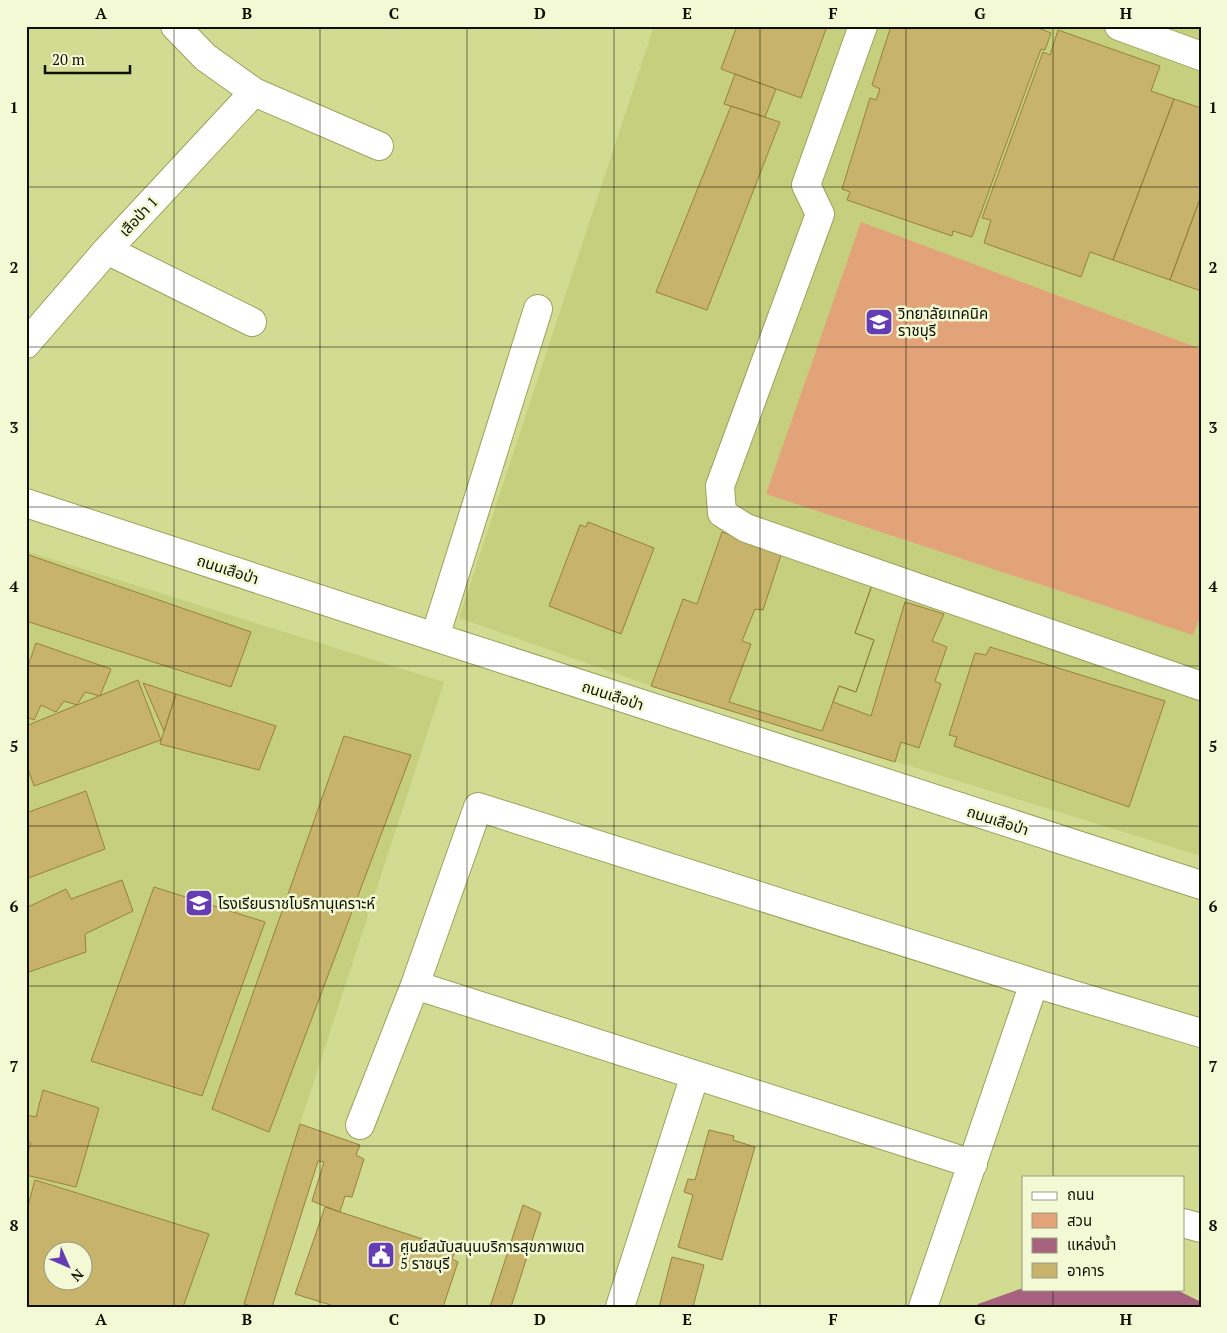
<svg xmlns="http://www.w3.org/2000/svg" width="1227" height="1333" viewBox="0 0 1227 1333" font-family="'PT Serif','Noto Sans Thai',serif">
<style>
.built{fill:#c6cf7e;fill-rule:evenodd}
.green{fill:#e3a379}
.water{fill:#a7627f}
.building{fill:#c8b36c;stroke:#96823b;fill-rule:evenodd}
.lines{fill:none;stroke-linecap:round;stroke-linejoin:round}
.minor-casing{stroke:#9ba35c;stroke-width:30}
.minor{stroke:#fff;stroke-width:28}
.grid{fill:none;stroke:#0f1100;stroke-width:1;stroke-opacity:0.55}
.labels{text-anchor:middle;dominant-baseline:central;stroke-width:5;stroke-linejoin:round;paint-order:stroke}
.street-label{font-size:15px;fill:#0f1100;stroke:#f3f9d5}
.poi-label{font-size:15px;fill:#0f1100;stroke:#f3f9d5;text-anchor:start}
.neatline{fill:none;stroke:#0f1100;stroke-width:2}
.grid-label{font-size:16px;text-anchor:middle;font-weight:bold;fill:#0f1100}
</style>
<rect width="100%" height="100%" fill="#d2db92"/>
<path class="built" d="M654,26H1201V856L651,686L459,618Z
M26,551L444,682L300,1124L243,1307H26ZM52,1250H82V1280H52Z"/>
<path class="green" d="M861,222L1201,349V614L1193,635L766,494Z"/>
<path class="water" d="M1023,1288V1289H1175L1201,1302V1307H977L978,1304Z"/>
<path class="building" d="M737,26H827L801,98L721,69Z
M891,26H1033L1051,33L1045,50L1041,49L972,237L953,231L952,236L847,200L850,192L842,189L870,98L876,100L880,89L872,85Z
M1058,30L1160,66L1151,91L1174,99L1113,260L1090,252L1081,277L984,243L991,220L982,218L1043,52L1050,55Z
M735,74L776,89L765,117L724,104Z
M1174,99L1201,108V196L1170,280L1113,260Z
M731,106L780,122L707,310L656,292Z
M1201,196V291L1170,280Z
M588,522L654,548L621,634L549,606L580,525L586,527Z
M722,532L776,549L872,585L855,633L874,640L856,692L839,686L833,702L871,716L905,602L944,614L932,641L947,647L935,681L941,684L919,748L901,742L895,762L651,686L683,599L697,604Z
M782,552L872,585L855,633L874,640L856,692L839,686L822,731L729,702L751,644L742,641L755,609L763,610Z
M26,554L251,632L231,687L26,621Z
M36,643L111,669L100,696L85,692L77,705L64,701L56,712L41,705L34,720L26,717V672Z
M990,647L1165,701L1129,807L954,746L957,737L949,735L975,653L986,655Z
M138,680L161,740L34,786L26,763V726Z
M143,683L176,694L164,731Z
M176,694L276,726L259,770L160,744Z
M344,736L411,755L269,1132L212,1109Z
M86,791L105,849L26,879V813Z
M122,880L133,911L85,934L86,952L26,973V908L66,889L71,899Z
M154,887L265,922L202,1096L91,1061Z
M43,1090L99,1108L76,1187L26,1175V1157L31,1143L26,1141V1115L36,1117Z
M300,1124L360,1145L356,1155L364,1159L352,1197L345,1196L340,1212L312,1201L324,1162L318,1161L272,1307H255L244,1304Z
M709,1130L734,1136L733,1140L755,1147L722,1260L678,1247L693,1195L684,1192L688,1179L695,1180Z
M35,1180L209,1234L183,1307H26V1213ZM52,1250H82V1280H52Z
M523,1205L541,1213L511,1307H490Z
M325,1207L456,1250L452,1259L458,1262L443,1307H337L295,1294Z
M672,1257L704,1265L693,1307H659Z"/>
<g class="lines">
<defs>
<path id="minor" d="M175,26L205,57L254,92L379,146
M863,26L806,185L820,214L720,486L722,513L746,528L1201,686
M1119,26L1201,56
M107,250L252,322
M26,344L107,250L254,92
M26,503L435,637L1201,885
M435,637L538,309
M415,985L973,1164
M360,1125L415,985L478,807L1034,983L1201,1033
M1183,1223L1201,1228
M620,1307L695,1075
M923,1307L1034,983"/>
</defs>
<use href="#minor" class="minor-casing"/>
<use href="#minor" class="minor"/>
</g>
<path class="grid" d="M174,26V1307M320,26V1307M467,26V1307M614,26V1307M760,26V1307M906,26V1307M1053,26V1177M26,187H1201M26,347H1201M26,507H1201M26,666H1201M26,826H1201M26,986H1201M26,1146H1201M1053,1289V1307"/>
<defs>
<symbol id="university-square" viewBox="-11 -11 22 22"><rect x="-9" y="-9" width="18" height="18" rx="4" fill="#653cb4" stroke="#f3f9d5"/><path d="M0-5L7-2L0 1L-7-2ZM-4 1L0 2.5L4 1V4Q0 6-4 4Z" fill="#fff"/></symbol>
<symbol id="school-square" viewBox="-11 -11 22 22"><rect x="-9" y="-9" width="18" height="18" rx="4" fill="#653cb4" stroke="#f3f9d5"/><path d="M0-5L7-2L0 1L-7-2ZM-4 1L0 2.5L4 1V4Q0 6-4 4Z" fill="#fff"/></symbol>
<symbol id="civic-square" viewBox="-11 -11 22 22"><rect x="-9" y="-9" width="18" height="18" rx="4" fill="#653cb4" stroke="#f3f9d5"/><path d="M-.6-6.5H3V-4.5H.6V-3L4-1V1h2V6H-6V1h2V-1L-.6-3ZM-1.2 2.5V6h2.4V2.5Z" fill="#fff"/></symbol>
</defs>
<g fill-rule="evenodd">
<use href="#university-square" x="863" y="306" width="32" height="32"/>
<use href="#school-square" x="183" y="887" width="32" height="32"/>
<use href="#civic-square" x="365" y="1239" width="32" height="32"/>
</g>
<g class="labels">
<g class="street-label">
<text transform="translate(138 216) rotate(-47)">เสือป่า 1</text>
<text transform="translate(228 569) rotate(18)">ถนนเสือป่า</text>
<text transform="translate(613 695) rotate(18)">ถนนเสือป่า</text>
<text transform="translate(998 820) rotate(18)">ถนนเสือป่า</text>
</g>
<g class="poi-label">
<text x="898" y="313">วิทยาลัยเทคนิค<tspan x="898" dy="17">ราชบุรี</tspan></text>
<text x="218" y="903">โรงเรียนราชโบริกานุเคราะห์</text>
<text x="400" y="1246">ศูนย์สนับสนุนบริการสุขภาพเขต<tspan x="400" dy="17">5 ราชบุรี</tspan></text>
</g>
</g>
<rect width="1227" height="1333" fill="none" stroke="#f3f9d5" stroke-width="55"/>
<rect x="1022" y="1176" width="162" height="115" fill="#f3f9d5" stroke="#989c80"/>
<rect x="1032" y="1192" width="25" height="8" fill="#ffffff" stroke="#989c80"/>
<text x="1067" y="1200" font-size="15" fill="#0f1100">ถนน</text>
<rect x="1032" y="1213" width="25" height="15" fill="#e3a379" stroke="#989c80"/>
<text x="1067" y="1226" font-size="15" fill="#0f1100">สวน</text>
<rect x="1032" y="1238" width="25" height="15" fill="#a7627f" stroke="#989c80"/>
<text x="1067" y="1250" font-size="15" fill="#0f1100">แหล่งน้ำ</text>
<rect x="1032" y="1263" width="25" height="15" fill="#c8b36c" stroke="#989c80"/>
<text x="1067" y="1276" font-size="15" fill="#0f1100">อาคาร</text>
<g transform="translate(68 1266) rotate(135)"><circle r="24" fill="#f3f9d5" stroke="#989c80"/>
<path d="M0-4L9 19L0 12L-9 19Z" fill="#653cb4"/>
<text y="-8" font-size="14" font-weight="bold" text-anchor="middle" fill="#0f1100">N</text>
</g>
<path d="M45 65v8h85v-8" fill="none" stroke="#0f1100" stroke-width="2.5"/>
<text x="52" y="65" font-size="15" fill="#0f1100" stroke="#f3f9d5" stroke-width="4" paint-order="stroke">20 m</text>
<rect x="28" y="28" width="1172" height="1278" class="neatline"/>
<g class="grid-label">
<text x="101" y="19">A</text>
<text x="247" y="19">B</text>
<text x="394" y="19">C</text>
<text x="540" y="19">D</text>
<text x="687" y="19">E</text>
<text x="833" y="19">F</text>
<text x="980" y="19">G</text>
<text x="1126" y="19">H</text>
<text x="14" y="113">1</text>
<text x="1213" y="113">1</text>
<text x="14" y="273">2</text>
<text x="1213" y="273">2</text>
<text x="14" y="433">3</text>
<text x="1213" y="433">3</text>
<text x="14" y="592">4</text>
<text x="1213" y="592">4</text>
<text x="14" y="752">5</text>
<text x="1213" y="752">5</text>
<text x="14" y="912">6</text>
<text x="1213" y="912">6</text>
<text x="14" y="1072">7</text>
<text x="1213" y="1072">7</text>
<text x="14" y="1231">8</text>
<text x="1213" y="1231">8</text>
<text x="101" y="1325">A</text>
<text x="247" y="1325">B</text>
<text x="394" y="1325">C</text>
<text x="540" y="1325">D</text>
<text x="687" y="1325">E</text>
<text x="833" y="1325">F</text>
<text x="980" y="1325">G</text>
<text x="1126" y="1325">H</text>
</g>
</svg>
